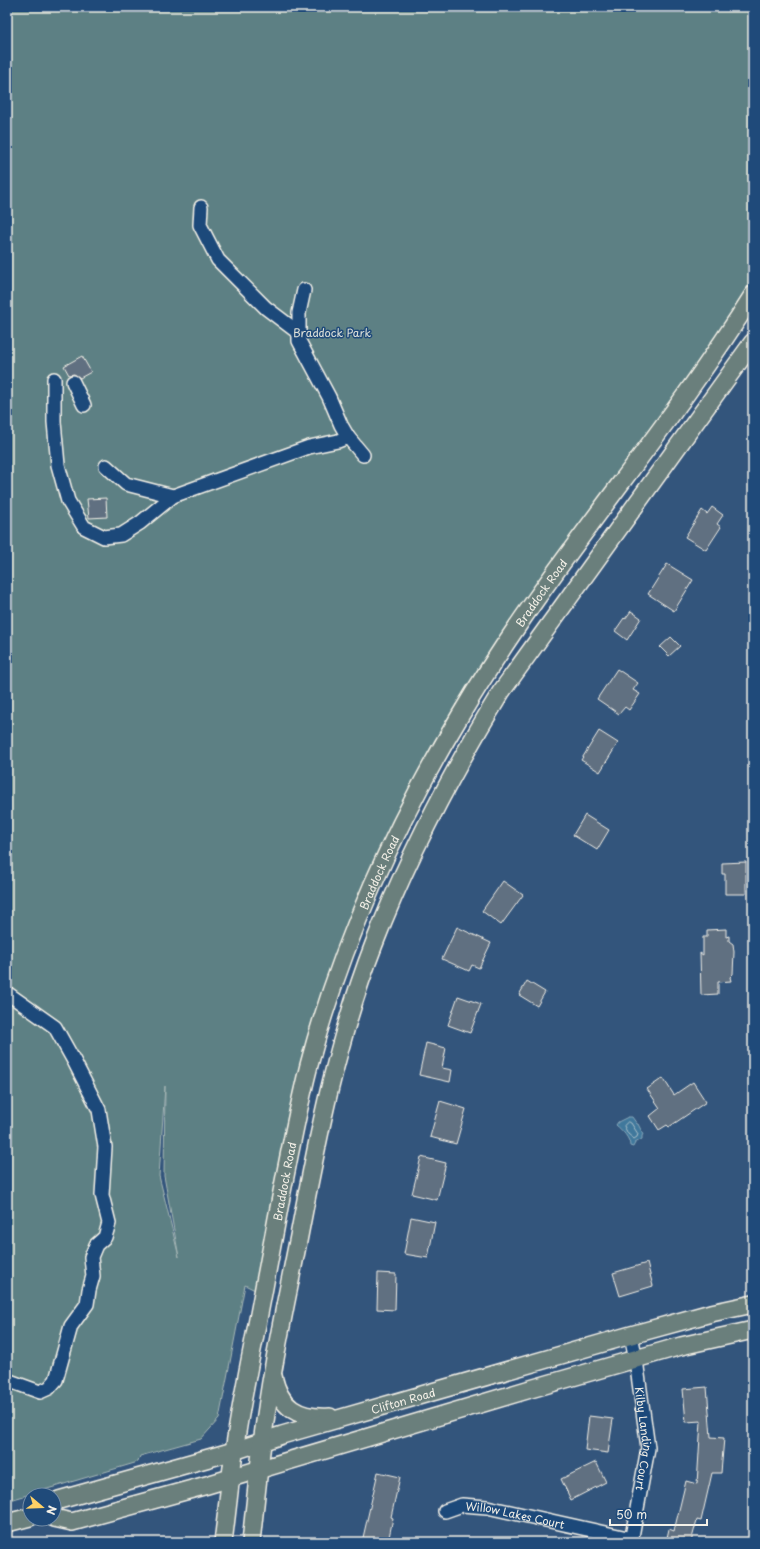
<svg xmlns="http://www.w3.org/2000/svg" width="760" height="1549" viewBox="0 0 760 1549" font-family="'Playpen Sans',sans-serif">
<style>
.green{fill:#5d8084;stroke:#a8b8b6;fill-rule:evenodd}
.water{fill:#40789c;stroke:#88a8ba}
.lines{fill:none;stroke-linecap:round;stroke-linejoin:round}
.shore{stroke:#acc1ca;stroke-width:1}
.building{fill:#617081;stroke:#f4f1e8}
.minor-casing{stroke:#f4f1e8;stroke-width:16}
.major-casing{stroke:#f4f1e8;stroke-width:20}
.minor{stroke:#1f4a7a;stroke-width:13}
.major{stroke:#6a7f7c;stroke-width:17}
.labels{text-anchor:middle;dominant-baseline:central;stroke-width:3;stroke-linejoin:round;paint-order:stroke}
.park-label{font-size:11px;fill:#dde0d9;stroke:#1f4a7a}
.street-label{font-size:11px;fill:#f4f1e8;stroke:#1f4a7a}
</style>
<rect width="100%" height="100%" fill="#33557c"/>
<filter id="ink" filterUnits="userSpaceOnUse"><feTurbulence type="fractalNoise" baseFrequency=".025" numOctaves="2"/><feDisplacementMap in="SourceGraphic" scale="8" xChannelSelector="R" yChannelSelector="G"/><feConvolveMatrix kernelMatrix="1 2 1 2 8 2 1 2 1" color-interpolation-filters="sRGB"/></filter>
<g filter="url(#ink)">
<path class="green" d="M7,7H753V295L460,715L330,996L263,1294L245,1285L219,1419L201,1439L140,1456L138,1462L7,1501ZM165,1086L164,1176L179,1257L159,1176Z"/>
<path class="water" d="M628,1117H632L637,1124H638L643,1134L642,1136V1139L635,1143L633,1147L630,1146C630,1138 622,1130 616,1125L618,1122Z"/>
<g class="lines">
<path class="shore" d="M628,1122L631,1123L638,1134L637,1137L634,1139L628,1134L624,1126Z"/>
</g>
<path class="building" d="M82,356L91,372L80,378L74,374L69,375L64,366Z
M106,498L107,517L89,518L87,499Z
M712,507L723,515L717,524L721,527L706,550L685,537L702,510L707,514Z
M667,564L693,580L674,611L648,594Z
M631,611L641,618L627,640L615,631L624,618L625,619Z
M671,637L680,646L669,656L660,647Z
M617,669L638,683L633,690L640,694L629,710L625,707L619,714L597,699Z
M599,731L618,743L600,772L581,760Z
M585,815L609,830L597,850L573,835Z
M746,862V894H725V874H722V863Z
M503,881L523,895L501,925L482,911Z
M457,927L491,943L479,968L472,965L469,971L442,959Z
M726,929V937L729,936V941L733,944L734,952L733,974L730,977L731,981L718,982V994L701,995L700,953L703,955V937H707V930Z
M527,981L545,992L537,1006L519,995Z
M458,996L481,1004L470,1033L448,1025Z
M426,1043L446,1048L442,1068L452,1070L450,1082L419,1075Z
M663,1078L674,1095L693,1082L706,1102L669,1127L667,1125L659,1130L650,1116L660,1108L647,1089Z
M440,1101L466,1109L456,1144L430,1137Z
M421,1157L446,1163L437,1200L412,1194Z
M411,1217L435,1222L428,1258L404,1254Z
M647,1263L653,1286L620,1296L613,1273Z
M378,1273L396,1274L395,1310L377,1309Z
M707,1387L711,1437L724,1438L721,1473H712L701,1521L697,1520L691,1542H666L669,1529L674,1531L686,1481L697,1484L701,1421L686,1422L683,1389Z
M589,1416L613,1419L608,1453L585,1450Z
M596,1462L606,1482L571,1500L561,1479Z
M378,1472L400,1477L391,1517L393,1518L388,1542H362Z"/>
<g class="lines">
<defs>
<g id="minor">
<path d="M201,207L200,225L218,260L266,308L299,333"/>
<path d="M304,290L299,313V341L329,397L341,425L348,437L363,455"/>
<path d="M54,379V422L58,465L68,501L84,527L104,537L121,535L140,523L173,496L309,447L338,441L348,437"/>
<path d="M73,382L84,405"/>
<path d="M106,466L126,484L173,496"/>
<path d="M7,993L55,1027L74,1061L99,1110L105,1147L102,1195L109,1223L105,1237L96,1245L91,1257L93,1276L89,1290L87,1304L71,1326L56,1380L49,1388L40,1392L7,1380"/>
<path id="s1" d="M631,1335L636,1360L648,1448L631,1542"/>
<path id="s2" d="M445,1511L462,1505L487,1507L632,1539"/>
</g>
<g id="major">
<path d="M273,1376C280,1408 298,1419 330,1417"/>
<path id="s3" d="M54,1503L59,1500L234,1451L282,1435L631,1335L711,1313L753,1304"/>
<path d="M54,1518L72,1522L207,1485L527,1390L681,1346L753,1330"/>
<path d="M7,1523L30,1517"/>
<path id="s4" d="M223,1542C228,1505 231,1468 237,1432C245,1382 256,1332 265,1282C279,1210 291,1136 309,1065C341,944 396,823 460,716C547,568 662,440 753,295"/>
<path d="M251,1542C256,1497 260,1452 267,1408C275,1350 288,1293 299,1236C318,1136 337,1039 374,944C408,856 452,772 501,692L753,342"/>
</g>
</defs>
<use href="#minor" class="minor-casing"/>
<use href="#major" class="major-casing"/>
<use href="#minor" class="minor"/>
<use href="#major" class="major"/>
</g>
</g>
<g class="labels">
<g class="park-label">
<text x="332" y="332">Braddock Park</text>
</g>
<g class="street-label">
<text stroke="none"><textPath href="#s4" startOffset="1014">Braddock Road</textPath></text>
<text stroke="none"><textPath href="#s4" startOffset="690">Braddock Road</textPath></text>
<text stroke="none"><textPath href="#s4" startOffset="366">Braddock Road</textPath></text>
<text stroke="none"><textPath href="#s3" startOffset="364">Clifton Road</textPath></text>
<text stroke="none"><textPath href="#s1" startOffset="105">Kilby Landing Court</textPath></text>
<text stroke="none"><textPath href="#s2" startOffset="72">Willow Lakes Court</textPath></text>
</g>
</g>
<rect width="760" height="1549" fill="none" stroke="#1f4a7a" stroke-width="24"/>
<rect x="12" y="12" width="736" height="1525" fill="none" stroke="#f4f1e8" stroke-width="1.5" filter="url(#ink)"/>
<g transform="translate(42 1507) rotate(109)"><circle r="19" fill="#1f4a7a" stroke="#748da6"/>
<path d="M0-3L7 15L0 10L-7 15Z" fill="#ffd166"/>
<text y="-6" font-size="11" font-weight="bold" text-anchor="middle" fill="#f4f1e8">N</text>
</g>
<path d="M610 1519v6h97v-6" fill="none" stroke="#f4f1e8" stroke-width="2"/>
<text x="616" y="1519" font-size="12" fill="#f4f1e8" stroke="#1f4a7a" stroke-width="3" paint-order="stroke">50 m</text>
</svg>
